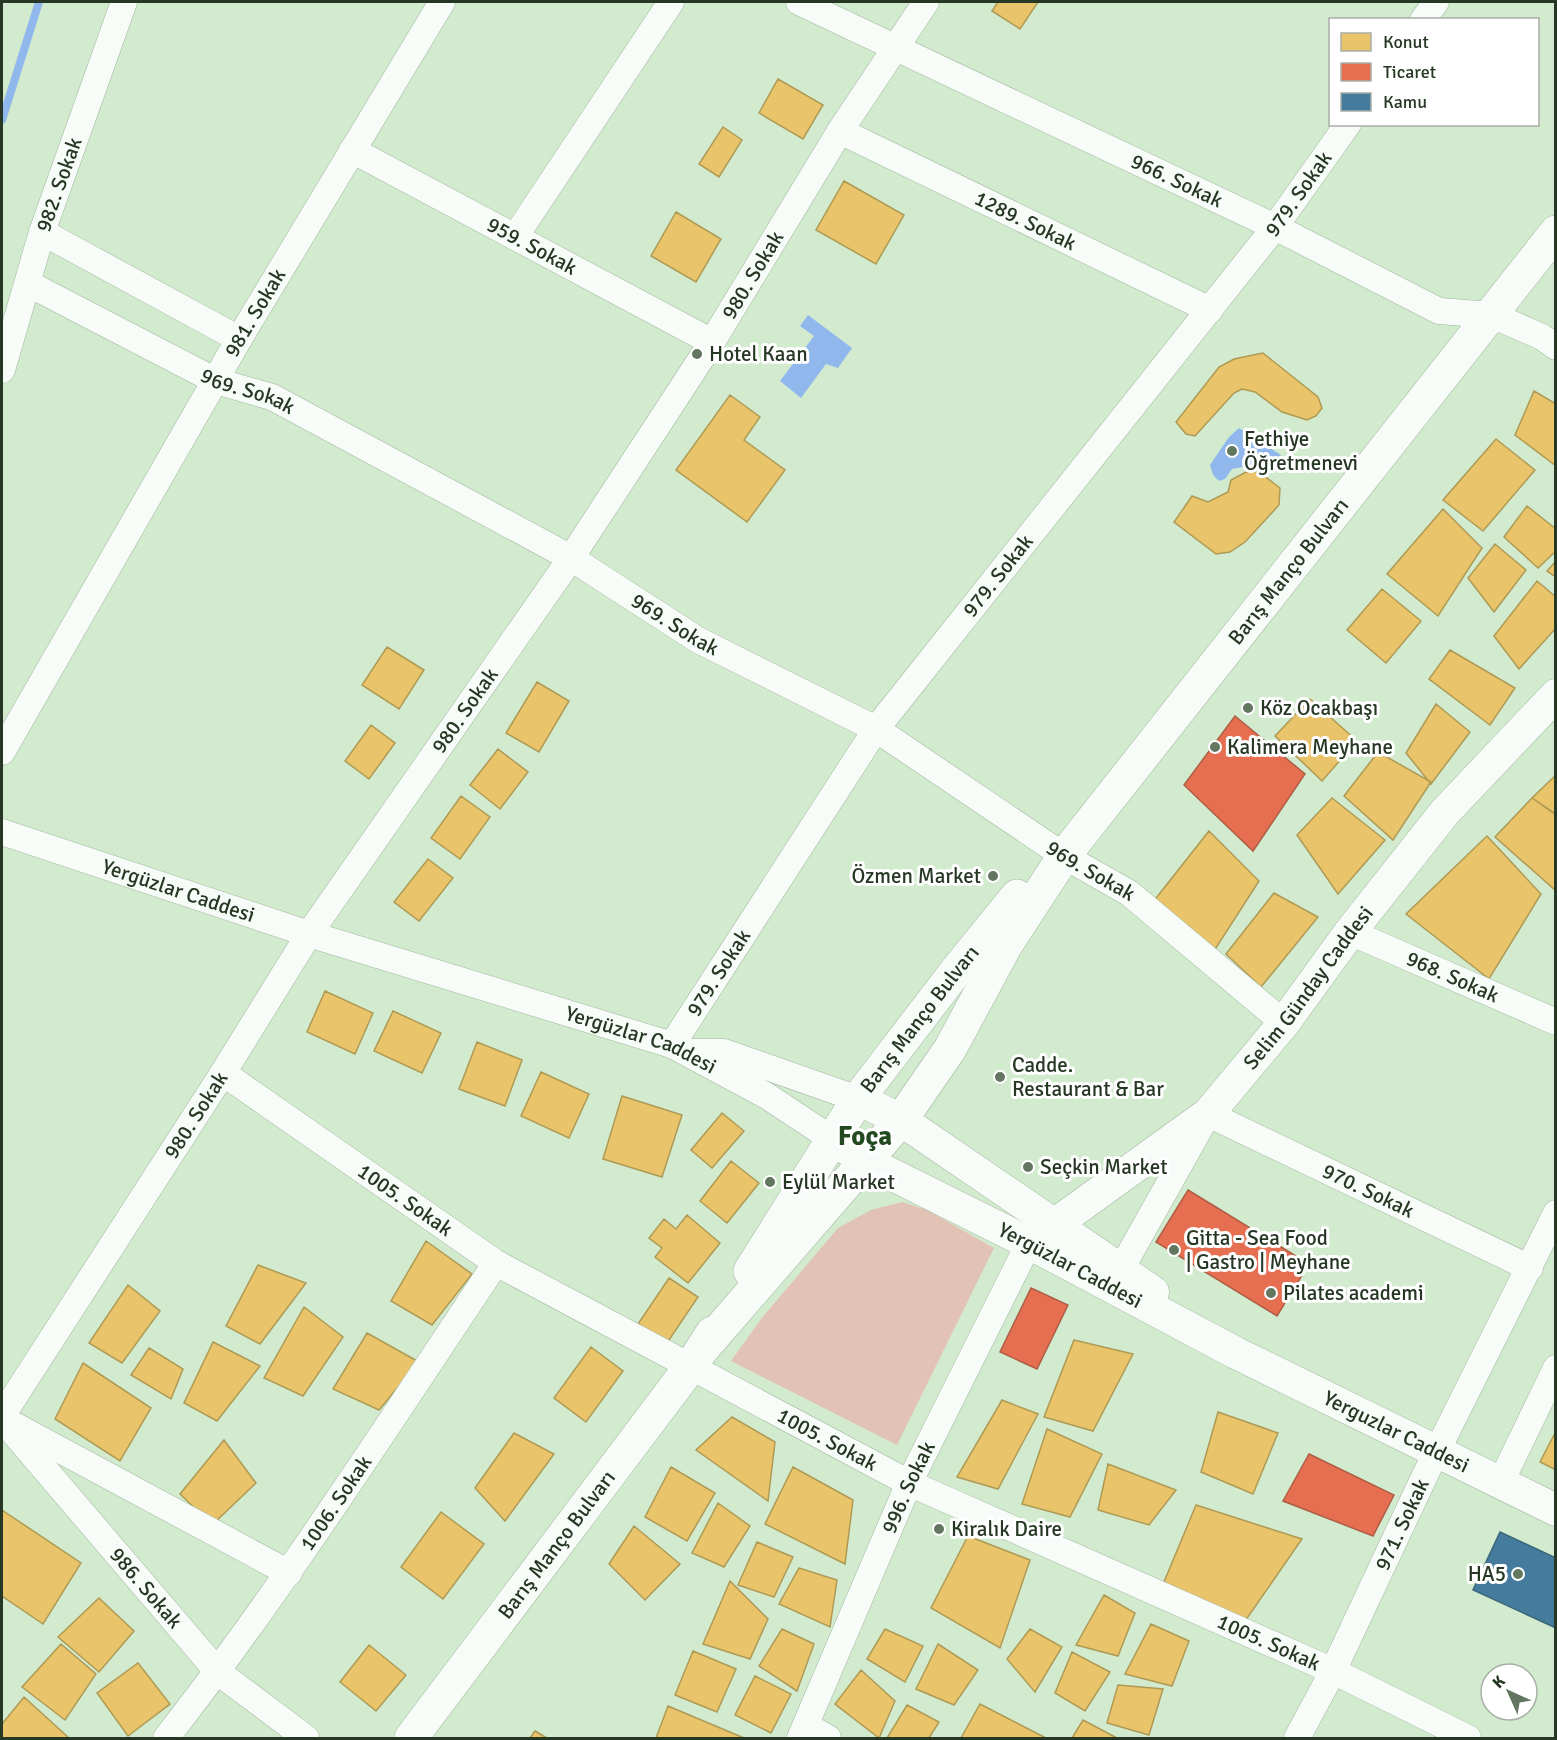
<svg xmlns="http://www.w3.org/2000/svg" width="1557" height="1740" viewBox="0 0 1557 1740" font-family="Signika,sans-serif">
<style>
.green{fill:#e2c2b4}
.water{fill:#90b8ed}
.homes{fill:#e9c46a;stroke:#ae9a55;stroke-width:1.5}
.shops{fill:#e76f51;stroke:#ad5e44;stroke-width:1.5}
.public{fill:#457b9d;stroke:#3c6779;stroke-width:1.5}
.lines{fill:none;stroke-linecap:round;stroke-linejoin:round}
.stream{stroke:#90b8ed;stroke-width:8}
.minor-casing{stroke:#a2b6a0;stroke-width:27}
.tertiary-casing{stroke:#a2b6a0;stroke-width:33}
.secondary-casing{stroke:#a2b6a0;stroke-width:34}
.minor{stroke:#f8fcf8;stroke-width:26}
.tertiary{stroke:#f8fcf8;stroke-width:32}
.secondary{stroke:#f8fcf8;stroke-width:33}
.poi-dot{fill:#627660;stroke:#fff;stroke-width:2}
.labels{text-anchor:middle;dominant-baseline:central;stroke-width:6;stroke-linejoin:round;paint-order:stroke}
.street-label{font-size:21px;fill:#263724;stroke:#fff}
.poi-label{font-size:21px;fill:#263724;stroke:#fff;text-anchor:start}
.district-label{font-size:27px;font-weight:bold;fill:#22491f;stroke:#fff}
</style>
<rect width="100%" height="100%" fill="#d2ebcf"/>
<path class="green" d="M902,1202L927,1210L994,1248L897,1445L731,1361L761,1319L838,1228L871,1210Z"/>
<path class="water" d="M808,315L852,348L838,368L826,364L801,398L780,381L814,336L800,326Z
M1239,428L1281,455L1269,472L1260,464L1232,469L1225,479L1219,481L1213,475L1210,465L1229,437Z"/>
<path class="homes" d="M998,2H1038L1020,29L992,11Z
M778,79L823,105L803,139L759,113Z
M723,127L742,140L719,177L699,164Z
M844,181L904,215L876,264L816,230Z
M676,212L721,239L696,282L651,256Z
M1263,353L1318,397L1322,408L1316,416L1307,420L1282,412L1255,392L1242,389L1234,393L1195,436L1186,434L1176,422L1219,367L1234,359Z
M1534,391L1556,404V466L1515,435Z
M730,395L760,417L744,440L785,470L747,522L676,470Z
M1496,439L1535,470L1483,531L1443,500Z
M1246,472H1259L1280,488L1279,505L1245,542L1230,552L1216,554L1174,522L1192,496L1208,502L1228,492L1231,480Z
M1527,506L1556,529V551L1538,568L1504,537Z
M1443,509L1482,548L1438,616L1387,574Z
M1495,544L1526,570L1494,612L1468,578Z
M1556,561V577L1547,571Z
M1537,581L1556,597V628L1519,669L1494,636Z
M1382,589L1421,621L1386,663L1347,630Z
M387,647L424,670L399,709L362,685Z
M1450,650L1515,688L1490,725L1429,679Z
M537,682L569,701L539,752L506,733Z
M1310,699L1357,741L1322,781L1275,736Z
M1436,704L1470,732L1431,784L1406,753Z
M371,725L395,743L369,779L345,761Z
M498,749L528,772L500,809L470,785Z
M1378,752L1431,782L1393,840L1344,796Z
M1556,775V814L1532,798Z
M461,796L490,817L460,859L431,838Z
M1332,798L1385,840L1338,894L1297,835Z
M1532,798L1556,815L1555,890L1495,837Z
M1209,831L1259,881L1214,951L1153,902Z
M1487,836L1541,894L1489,979L1406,914Z
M428,859L453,878L419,921L394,902Z
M1274,893L1318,917L1261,987L1226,954Z
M325,991L373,1013L355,1054L307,1032Z
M393,1011L441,1033L422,1073L374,1051Z
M477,1042L522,1060L505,1106L459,1089Z
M541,1072L589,1094L569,1138L521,1116Z
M622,1096L682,1115L662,1177L603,1159Z
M722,1113L744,1131L712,1168L691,1150Z
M731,1161L759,1183L727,1223L700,1201Z
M687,1215L720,1243L688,1283L655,1257L662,1248L649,1238L664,1219L676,1229Z
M426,1241L472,1274L432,1325L391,1301Z
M258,1265L306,1283L260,1344L226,1326Z
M669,1278L698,1297L667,1343L638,1324Z
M128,1285L160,1311L122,1363L89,1343Z
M304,1307L343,1337L303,1396L264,1378Z
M367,1333L419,1362L379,1410L333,1389Z
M1074,1340L1133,1354L1093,1431L1044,1417Z
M213,1342L260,1366L217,1421L184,1403Z
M591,1347L623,1371L586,1422L554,1398Z
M149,1348L183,1369L171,1399L131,1375Z
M83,1363L151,1408L120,1461L55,1419Z
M1002,1400L1038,1414L998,1489L957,1477Z
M1218,1412L1278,1433L1253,1494L1201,1472Z
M732,1417L775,1442L768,1501L696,1450Z
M1047,1429L1102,1454L1070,1517L1022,1504Z
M1556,1431V1470L1540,1462Z
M514,1433L554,1454L505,1521L475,1488Z
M224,1440L256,1483L212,1525L180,1494Z
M1108,1464L1176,1490L1149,1525L1098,1510Z
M671,1467L715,1493L687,1541L645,1517Z
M793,1467L853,1500L845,1564L765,1524Z
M718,1503L750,1526L724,1567L692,1553Z
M1196,1505L1302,1539L1243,1624L1164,1582Z
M2,1510L81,1563L43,1624L2,1596Z
M441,1512L484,1544L443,1599L401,1567Z
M634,1526L680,1564L645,1600L609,1564Z
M968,1536L1030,1560L1000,1648L931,1608Z
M757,1542L793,1557L774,1597L738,1585Z
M799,1568L837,1580L830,1627L779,1604Z
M730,1581L768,1619L750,1659L703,1644Z
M1104,1595L1135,1613L1118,1656L1076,1645Z
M99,1598L134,1631L99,1672L58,1637Z
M1151,1624L1189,1641L1172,1686L1125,1674Z
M782,1629L814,1644L797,1691L759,1666Z
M885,1629L923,1646L905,1682L867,1659Z
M1030,1629L1062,1647L1035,1692L1007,1659Z
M61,1644L96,1674L65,1720L22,1687Z
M938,1644L978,1670L954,1705L916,1689Z
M369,1645L406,1675L376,1711L340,1682Z
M693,1651L736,1669L717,1712L675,1695Z
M1072,1652L1110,1672L1085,1711L1055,1693Z
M138,1663L170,1704L128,1736L97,1693Z
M861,1670L895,1701L879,1738L835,1704Z
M755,1676L791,1694L771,1733L735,1715Z
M1118,1685L1163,1689L1149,1735L1107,1723Z
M24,1697L69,1738H2V1724Z
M980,1704L1046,1738H961Z
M907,1705L939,1722L929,1738H887Z
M668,1706L744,1738H656Z
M1083,1720L1117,1738H1072Z
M535,1731L547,1738H530Z"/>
<path class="shops" d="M1235,716L1305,774L1253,851L1184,785Z
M1188,1190L1309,1264L1277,1316L1156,1242Z
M1031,1288L1068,1305L1037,1369L1000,1352Z
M1309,1454L1394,1495L1373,1536L1283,1501Z"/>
<path class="public" d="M1500,1532L1556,1558V1628L1473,1590Z"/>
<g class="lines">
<path class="stream" d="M2,120L39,2"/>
<defs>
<g id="minor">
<path id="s1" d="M799,2L1275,227L1439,311L1492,315L1542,337L1556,347"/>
<path d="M1423,20L1436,2"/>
<path id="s2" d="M840,131L1210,310"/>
<path id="s3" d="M352,150L712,342"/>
<path d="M42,232L239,339"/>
<path d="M515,237L671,2"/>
<path id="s4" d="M29,284L216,381L272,397L571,558L698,640L876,729L1064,856L1129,893L1284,1023"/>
<path id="s5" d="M2,370L42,232L124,2"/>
<path id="s6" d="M2,752L239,339L442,2"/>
<path id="s7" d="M2,832L309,934L672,1045L767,1096L832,1139"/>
<path id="s8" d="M1350,932L1556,1022"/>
<path id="s9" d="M672,1045L876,729L1275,227L1348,124"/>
<path d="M689,1052H724L858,1099"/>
<path id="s10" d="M223,1073L496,1263L667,1354L909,1483L1333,1671L1468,1738"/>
<path id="s11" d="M1111,1287L1208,1114L1530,1268"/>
<path id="s12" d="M2,1416L223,1073L309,934L571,558L712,342L840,131L926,2"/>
<path id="s13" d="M2,1419L218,1672L306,1738"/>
<path d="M12,1424L289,1573"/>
<path d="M1500,1484L1556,1368"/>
<path d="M807,1726L828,1738"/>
<path id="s14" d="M166,1738C285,1586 389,1423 496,1263"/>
<path id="s15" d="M800,1738L909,1483L1029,1243"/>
<path id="s16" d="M1297,1738L1333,1671L1427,1471L1556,1213"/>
</g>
<g id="tertiary">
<path d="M858,1099L901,1120L1153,1292"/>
<path id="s17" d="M832,1139L867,1162L1029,1243L1236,1353L1556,1510"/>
<path id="s18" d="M1029,1243L1208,1114L1284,1023L1350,932L1445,812L1556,695"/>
</g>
<g id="secondary">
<path id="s19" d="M750,1271L858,1099L956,971L1017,896"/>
<path id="s20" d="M700,1352L901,1120L950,1049L1006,945L1064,856L1556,232"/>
<path id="s21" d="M411,1738L691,1366L712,1333"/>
</g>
</defs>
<use href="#minor" class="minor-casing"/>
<use href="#tertiary" class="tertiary-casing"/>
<use href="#secondary" class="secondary-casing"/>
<use href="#minor" class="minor"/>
<use href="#tertiary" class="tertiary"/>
<use href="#secondary" class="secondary"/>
</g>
<g class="poi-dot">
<circle cx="697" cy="354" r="6"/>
<circle cx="1232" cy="451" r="6"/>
<circle cx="1248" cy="708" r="6"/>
<circle cx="1215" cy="747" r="6"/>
<circle cx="993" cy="876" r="6"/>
<circle cx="1000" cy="1077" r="6"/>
<circle cx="1028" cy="1167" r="6"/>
<circle cx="770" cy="1182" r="6"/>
<circle cx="1174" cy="1250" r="6"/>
<circle cx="1271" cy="1293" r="6"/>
<circle cx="939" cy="1529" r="6"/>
<circle cx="1518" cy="1574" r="6"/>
</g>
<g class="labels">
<g class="street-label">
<text stroke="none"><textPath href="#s1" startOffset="418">966. Sokak</textPath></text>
<text stroke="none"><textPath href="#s5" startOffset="194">982. Sokak</textPath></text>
<text stroke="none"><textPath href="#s9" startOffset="1058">979. Sokak</textPath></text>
<text stroke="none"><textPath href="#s2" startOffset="206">1289. Sokak</textPath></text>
<text stroke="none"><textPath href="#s3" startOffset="204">959. Sokak</textPath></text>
<text stroke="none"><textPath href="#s12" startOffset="1366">980. Sokak</textPath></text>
<text stroke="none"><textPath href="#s6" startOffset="507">981. Sokak</textPath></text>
<text stroke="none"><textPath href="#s4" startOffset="244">969. Sokak</textPath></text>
<text stroke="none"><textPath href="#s20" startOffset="980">Barış Manço Bulvarı</textPath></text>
<text stroke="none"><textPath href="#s9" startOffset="572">979. Sokak</textPath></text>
<text stroke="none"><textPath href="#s4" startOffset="732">969. Sokak</textPath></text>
<text stroke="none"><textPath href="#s12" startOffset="844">980. Sokak</textPath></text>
<text stroke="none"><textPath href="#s4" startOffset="1216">969. Sokak</textPath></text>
<text stroke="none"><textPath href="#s7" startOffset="186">Yergüzlar Caddesi</textPath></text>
<text stroke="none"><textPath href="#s9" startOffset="86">979. Sokak</textPath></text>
<text stroke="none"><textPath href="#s8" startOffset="112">968. Sokak</textPath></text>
<text stroke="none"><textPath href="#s18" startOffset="382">Selim Günday Caddesi</textPath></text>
<text stroke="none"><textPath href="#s19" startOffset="304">Barış Manço Bulvarı</textPath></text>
<text stroke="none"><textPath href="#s7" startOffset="672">Yergüzlar Caddesi</textPath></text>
<text stroke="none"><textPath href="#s12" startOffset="358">980. Sokak</textPath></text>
<text stroke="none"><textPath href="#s11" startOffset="376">970. Sokak</textPath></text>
<text stroke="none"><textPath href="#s10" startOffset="222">1005. Sokak</textPath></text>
<text stroke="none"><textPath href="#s17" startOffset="270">Yergüzlar Caddesi</textPath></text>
<text stroke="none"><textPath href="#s17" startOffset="636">Yerguzlar Caddesi</textPath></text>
<text stroke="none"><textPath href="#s10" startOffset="708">1005. Sokak</textPath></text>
<text stroke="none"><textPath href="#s15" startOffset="273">996. Sokak</textPath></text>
<text stroke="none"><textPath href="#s14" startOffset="290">1006. Sokak</textPath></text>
<text stroke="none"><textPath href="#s16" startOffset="238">971. Sokak</textPath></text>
<text stroke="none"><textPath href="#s21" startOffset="242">Barış Manço Bulvarı</textPath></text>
<text stroke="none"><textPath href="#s13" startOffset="222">986. Sokak</textPath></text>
<text stroke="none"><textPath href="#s10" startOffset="1194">1005. Sokak</textPath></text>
</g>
<g class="poi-label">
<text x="709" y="354">Hotel Kaan</text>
<text x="1244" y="439">Fethiye<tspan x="1244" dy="24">Öğretmenevi</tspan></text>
<text x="1260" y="708">Köz Ocakbaşı</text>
<text x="1227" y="747">Kalimera Meyhane</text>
<text x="981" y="876" text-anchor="end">Özmen Market</text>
<text x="1012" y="1065">Cadde.<tspan x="1012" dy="24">Restaurant &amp; Bar</tspan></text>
<text x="1040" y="1167">Seçkin Market</text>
<text x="782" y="1182">Eylül Market</text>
<text x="1186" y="1238">Gitta - Sea Food<tspan x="1186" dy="24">| Gastro | Meyhane</tspan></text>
<text x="1283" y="1293">Pilates academi</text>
<text x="951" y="1529">Kiralık Daire</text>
<text x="1506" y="1574" text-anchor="end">HA5</text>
</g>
<g class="district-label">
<text x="865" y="1136">Foça</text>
</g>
</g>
<rect width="1557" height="1740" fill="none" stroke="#263724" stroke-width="6"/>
<rect x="1329" y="18" width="210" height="108" fill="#ffffff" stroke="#a8afa7" stroke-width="1.5"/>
<rect x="1341" y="33" width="30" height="18" fill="#e9c46a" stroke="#a8afa7" stroke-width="1.5"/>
<text x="1383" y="48" font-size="18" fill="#263724">Konut</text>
<rect x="1341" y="63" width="30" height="18" fill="#e76f51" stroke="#a8afa7" stroke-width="1.5"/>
<text x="1383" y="78" font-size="18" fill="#263724">Ticaret</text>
<rect x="1341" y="93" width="30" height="18" fill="#457b9d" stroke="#a8afa7" stroke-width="1.5"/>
<text x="1383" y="108" font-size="18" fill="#263724">Kamu</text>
<g transform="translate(1509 1692) rotate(315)"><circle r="28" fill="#ffffff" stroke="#a8afa7" stroke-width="1.5"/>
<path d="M0-4.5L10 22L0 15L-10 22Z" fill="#627660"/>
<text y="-9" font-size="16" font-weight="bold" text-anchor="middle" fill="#263724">K</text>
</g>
</svg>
